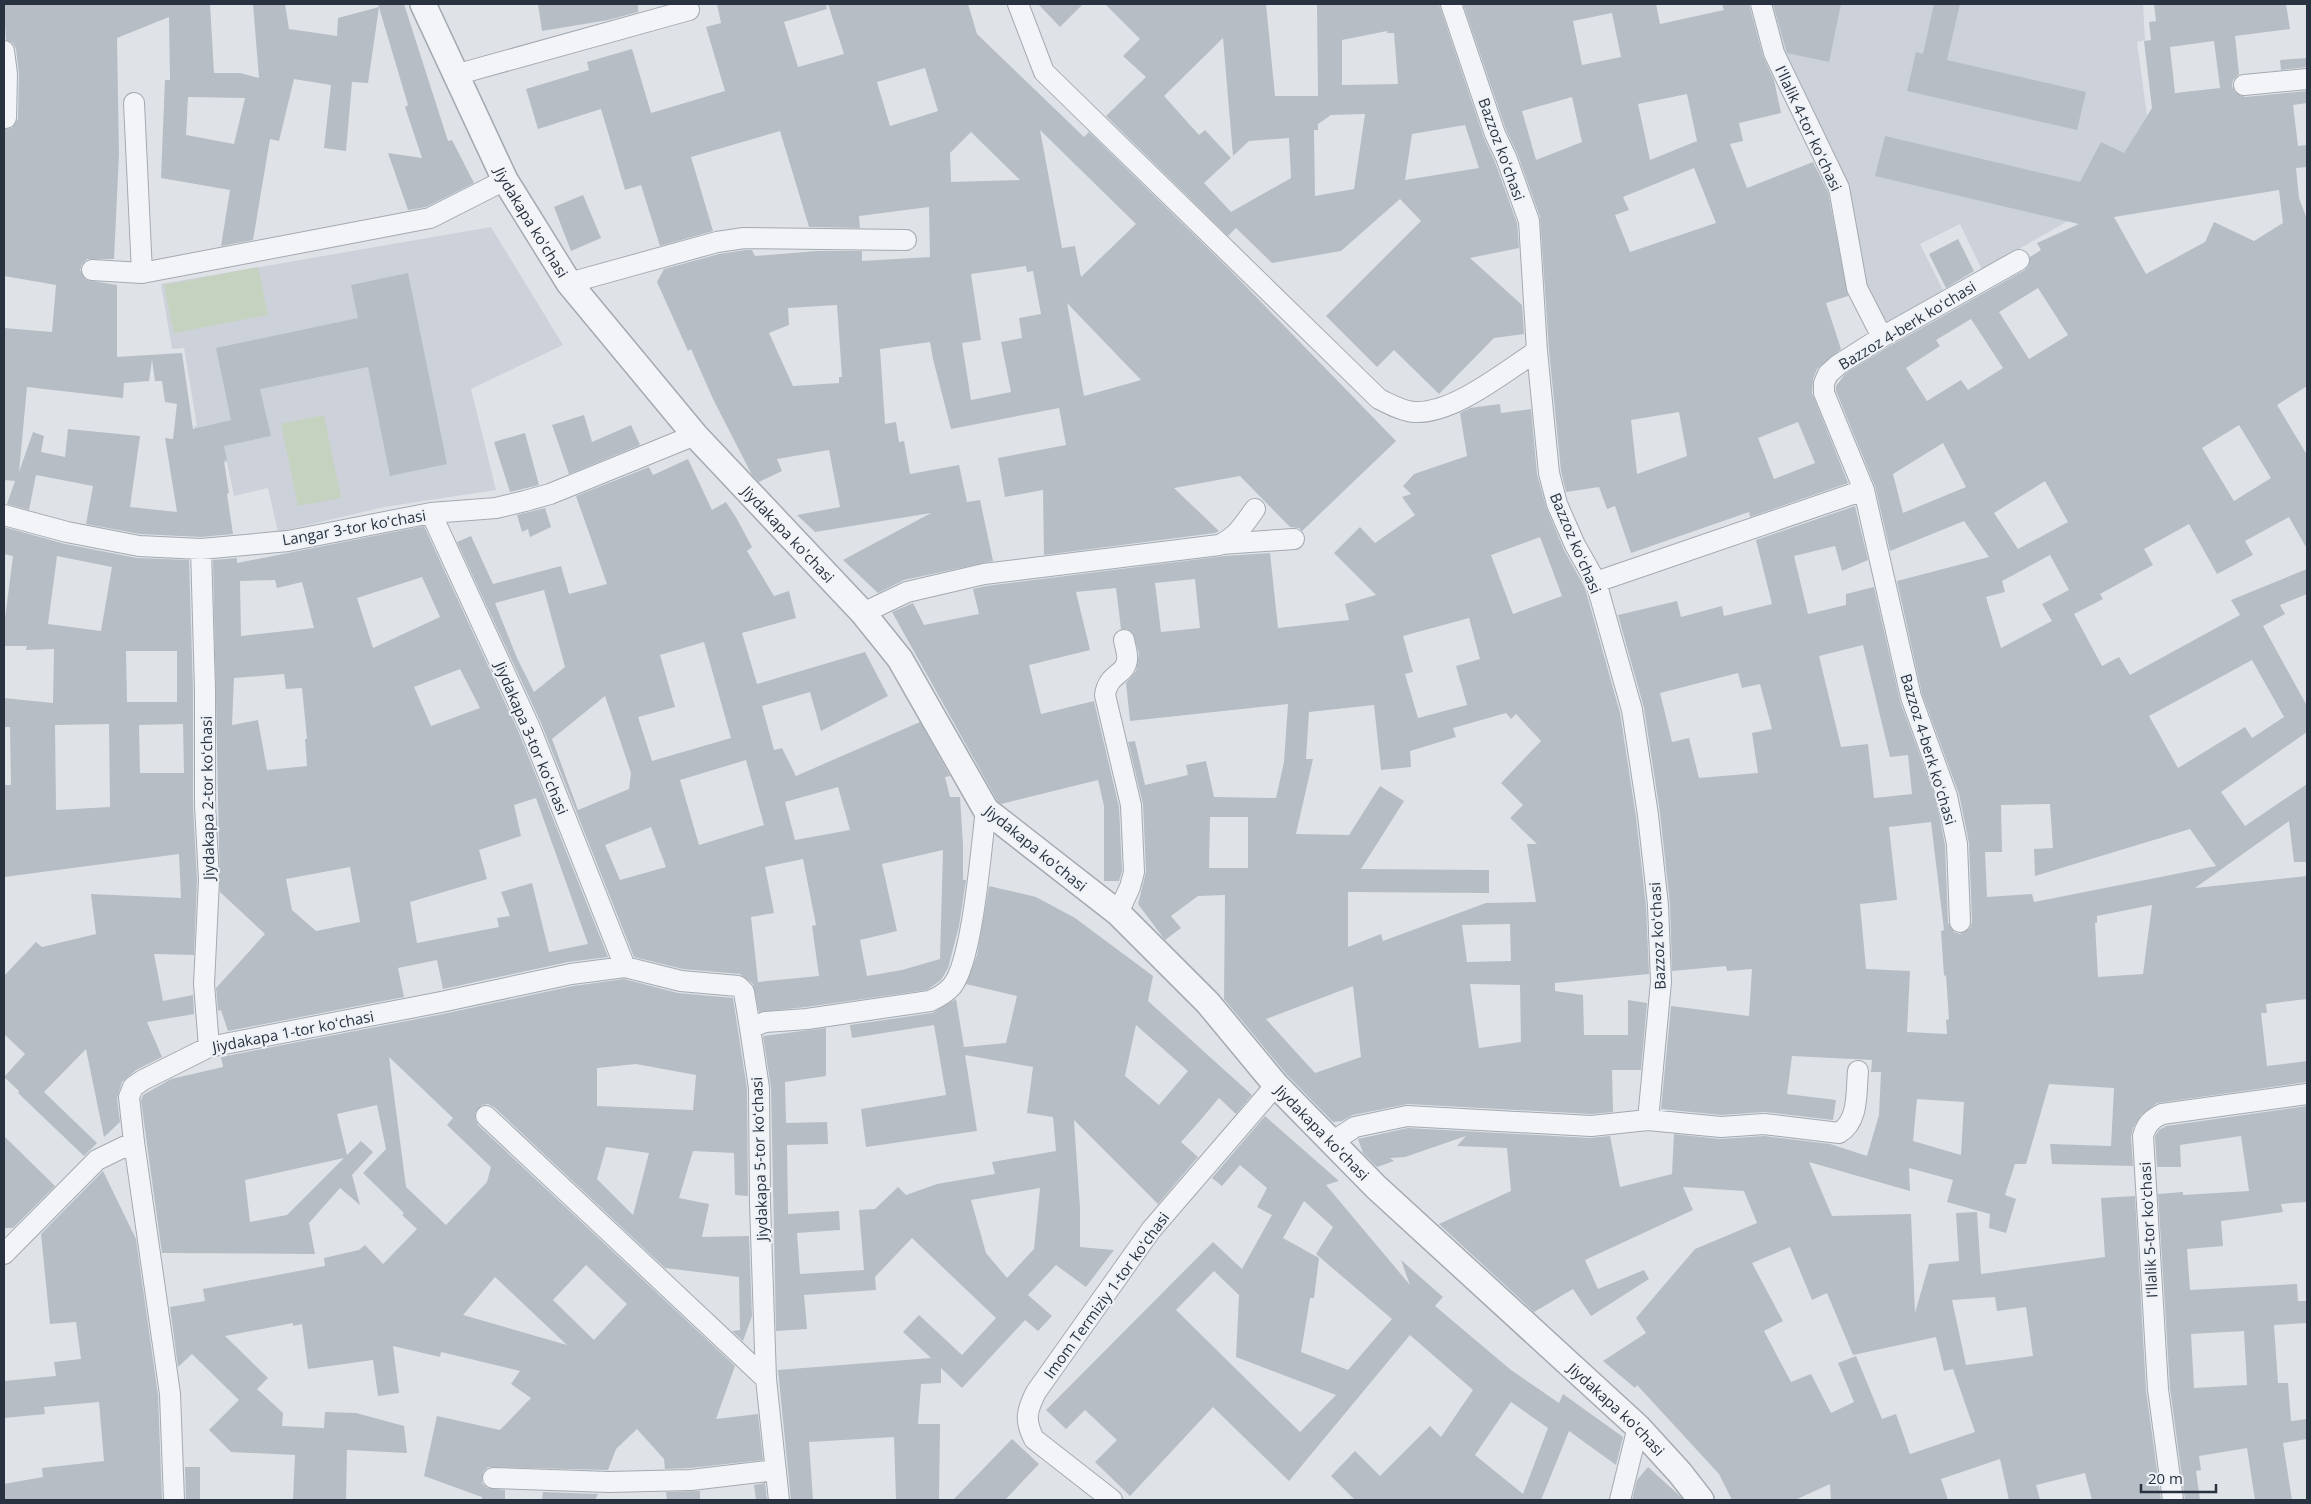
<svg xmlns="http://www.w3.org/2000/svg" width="2311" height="1504" viewBox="0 0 2311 1504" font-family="'Open Sans',sans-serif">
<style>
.built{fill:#cdd2da}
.green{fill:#c6d2c0}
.building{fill:#b6bdc5;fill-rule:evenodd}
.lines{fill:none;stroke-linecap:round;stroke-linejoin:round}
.minor-casing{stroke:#a4aab2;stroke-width:22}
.tertiary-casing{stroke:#a4aab2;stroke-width:28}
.minor{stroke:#f2f4f7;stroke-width:20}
.tertiary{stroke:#f2f4f7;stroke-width:25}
.labels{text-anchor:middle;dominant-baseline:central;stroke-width:4.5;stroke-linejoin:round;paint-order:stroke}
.street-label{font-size:15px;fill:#283240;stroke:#eef2f6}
</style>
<rect width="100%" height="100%" fill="#dfe3e8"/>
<path class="built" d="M1767,4H2143L2145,40L2137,42L2147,116L2108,179L2068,221L1982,270L1960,224L1920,244L1944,292L1883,326L1861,283L1842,186L1776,51Z
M491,227L563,345L471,389L496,490L384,507L278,532L268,488L234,496L227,462L201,467L194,426H197L184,348L172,349L161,284Z"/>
<path class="green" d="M258,267L268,315L174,333L164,285Z
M324,415L341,498L298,506L281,424Z"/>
<path class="building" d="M4,4H210L214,73H240L259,78L253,4H285L289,29L337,36L338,18L379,7L368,83L352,82L346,151L324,148L331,85L294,79L279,141L270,139L253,240L221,246L230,190L161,178L165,80H170L169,17L117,38L119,154L114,259H87L82,264L80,270L86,280L117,285V357L182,353L193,429L231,420L216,348L358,318L351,285L408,273L447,464L390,476L368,367L260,389L271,436L224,446L227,460L224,461L229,493L227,494L233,534L201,537L140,534L86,524L93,486L36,475L29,510L7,504L15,481L4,480V328L52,332L56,285L4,276V129L12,128L18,119L19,74L16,49L13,43L6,40ZM188,97L245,98L234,144L186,135ZM152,360L155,381H162L165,402L177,404L173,439L165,438L177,512L130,507L140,436L68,429L65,457L41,452L44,436L33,432L19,472L27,387L123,398L124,383L149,381Z
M378,4H404L448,141L452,140L474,183L426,207L408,210L388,153L422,158L405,107L408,105Z
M538,4H638V12L608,20L542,31Z
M717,4H826L827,9L784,22L798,67L844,54L828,4H968L977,34L1084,137L1089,132L1229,269L1396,441L1302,531L1299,528L1290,527L1240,476L1174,488L1219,531L1215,533L1044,555L1043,490L1005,497L998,458L1066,445L1059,408L951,429L933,359L930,342L880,349L885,424L896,422L899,442L904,441L910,474L959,465L967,502L980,500L993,561L904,580L878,593L843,560L931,513L815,532L797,515L840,507L829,450L777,459L782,471L759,482L752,475L713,399L691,349L688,351L657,282L664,269L719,254L745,250H752L755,256L817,251H862V261L930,257L929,207L859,216L860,228L809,227L780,131L691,157L713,231L660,246L641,185L625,190L601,109L538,129L526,89L589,70L587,62L632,49L651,113L725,91L706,27L721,23ZM925,68L938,111L890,126L877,82ZM1040,130L1136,224L1081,277L1075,246L1062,248ZM971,132L1020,180L951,182L950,153ZM1026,266L1027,272L1033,271L1041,314L1019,318L1022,338L1001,342L1011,392L971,400L962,343L981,340L971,274ZM1067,303L1141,380L1084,396ZM837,305L842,377H839V383L793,386L769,333L789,325L788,308Z
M1038,4H1083L1060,27Z
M1105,4H1266L1275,96H1318L1317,4H1439L1484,138L1495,162L1517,223L1519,248L1470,258L1522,305L1524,334L1494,338L1439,394L1394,350L1377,367L1326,316L1421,221L1400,199L1341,251L1272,263L1236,228L1228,236L1106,116L1146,77L1123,56L1140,39ZM1387,31V33H1394L1398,84L1342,85V40ZM1223,38L1233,156L1249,141L1289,138L1291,178L1231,212L1204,183L1231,158L1205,130L1199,135L1164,96ZM1365,114L1354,189L1315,196L1314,130H1318V124L1331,115ZM1465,125L1479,168L1405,180L1412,134Z
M1463,4H1656L1660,24L1724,10L1722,4H1749L1763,56L1774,80L1781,113L1739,123L1743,141L1730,144L1747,188L1813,162L1828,192L1848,296L1826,303L1841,349L1817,369L1813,379L1812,393L1848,483L1750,517L1749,512L1631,553L1615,506L1607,509L1599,487L1566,492L1561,471L1549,350L1540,217L1517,153L1506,130ZM1612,13L1621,57L1582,65L1573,21ZM1687,94L1697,141L1650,160L1638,104ZM1572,97L1582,142L1536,160L1522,111ZM1694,168L1716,223L1630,252L1615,215L1629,210L1623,197ZM1679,412L1687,456L1637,474L1631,420ZM1798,422L1815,463L1774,479L1758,438Z
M1773,4H1841L1829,62L1787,53Z
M1934,4H1960L1947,60L2086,92L2077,130L1907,91L1916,52L1923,54Z
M2154,4H2286L2290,29L2235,36L2239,74L2233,80L2232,86L2235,92L2245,97L2307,91V103L2293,105L2298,146L2307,145V167L2296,168L2299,198L2307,219V386L2277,405L2307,455V549L2289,517L2245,541L2253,555L2217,574L2189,524L2144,549L2153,565L2100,594L2103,599L2074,614L2102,666L2119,657L2130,675L2240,615L2231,600L2307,569V594L2280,605L2285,614L2263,626L2307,706V732L2221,792L2245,826L2307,784V862H2294L2289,821L2195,888L2307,876V999L2266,1004L2267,1013H2261L2267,1066L2307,1061V1082L2157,1103L2141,1115L2133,1128L2131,1137L2133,1166L2052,1164L2050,1144L2111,1146L2114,1088L2049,1084L2026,1164H2015L2005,1195L2016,1199L2006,1233L1989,1228L1990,1214L1947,1202L1953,1180L1909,1168L1910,1191L1809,1162L1832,1216L1911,1214L1915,1313L1929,1264L1959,1261L1956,1213L1977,1212L1981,1274L2105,1257L2101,1198L2135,1196L2146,1390L2161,1500H2092L2085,1473L2036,1485L2040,1500H2009L2000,1459L1941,1479L1948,1500H1831L1830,1484L1795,1500H1732L1719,1474L1637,1385L1635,1388L1603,1361L1646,1333L1636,1318L1695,1249L1757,1223L1744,1191L1683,1187L1693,1210L1585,1260L1598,1289L1644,1270L1649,1279L1591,1316L1573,1289L1534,1312L1439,1224L1511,1191L1507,1148L1457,1146L1466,1136L1405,1157L1390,1158L1394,1161L1377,1167L1363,1153L1358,1139L1408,1128L1590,1138L1610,1136L1620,1187L1672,1174L1674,1134L1720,1139L1764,1136L1830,1144L1867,1156L1879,1115L1881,1072H1871L1872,1060L1792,1056L1787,1094L1836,1100L1833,1120L1765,1112L1721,1115L1661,1109L1671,1006L1749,1016L1752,969L1727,971L1726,966L1672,971L1670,904L1660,813L1644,708L1618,615L1677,601L1681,617L1722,606L1724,616L1772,604L1756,540L1855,506L1868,560L1842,571L1835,546L1794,556L1808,614L1846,605V594L1874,587L1900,701L1936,799L1945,845L1948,923L1954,932L1960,934L1970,928L1972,922L1969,843L1959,794L1922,694L1897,581L1989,557L1964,521L1890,551L1875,486L1836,391V386L1845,374L1888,347L2025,270L2029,266L2030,257L2041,250L2037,243L2079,224L1875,176L1885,136L2080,182L2101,142L2124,153L2152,108L2144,41L2151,40L2149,22L2156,21ZM2214,41L2220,88L2175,93L2170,47ZM2279,190L2283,223L2254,241L2214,222L2205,242L2146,274L2114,217ZM2038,288L2068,335L2029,359L1999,312ZM1971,319L2003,368L1968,390L1961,380L1927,401L1906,368L1940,346L1936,340ZM2239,425L2271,478L2234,501L2202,448ZM1943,443L1966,487L1903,513L1893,474ZM2045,481L2068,522L2018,549L1994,513ZM2050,555L2069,590L2042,604L2052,621L2001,648L1986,597L2005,592L2002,581ZM1863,645L1890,757L1908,755L1912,794L1874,798L1868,744L1841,747L1819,656ZM2252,660L2284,717L2252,738L2245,727L2178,768L2149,716ZM1738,673L1742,688L1760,684L1772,729L1752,733L1758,773L1699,778L1689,738L1672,742L1660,693ZM2050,804L2053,848L2034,849L2035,876L2190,829L2216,866L2034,902L2032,894L1987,897L1985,852H2002L2001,805ZM1931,822L1944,930L1941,931L1944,976L1946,975L1949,1019L1946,1020L1947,1034L1907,1032L1910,971L1866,969L1860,904L1897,900L1889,827ZM2152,905L2143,974L2098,977L2095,923H2097V916ZM1917,1099L1964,1102L1961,1155L1913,1141ZM1790,1247L1812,1300L1827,1293L1853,1355L1936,1337L1944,1371L1953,1369L1975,1432L1910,1454L1896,1414L1882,1419L1856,1356L1838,1363L1854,1402L1831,1413L1811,1374L1791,1382L1764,1331L1783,1321L1752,1263ZM1995,1297L1997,1311L2026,1307L2033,1356L1966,1365L1952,1300Z
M2307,58V67L2281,70L2280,60Z
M583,195L601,238L571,251L554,207Z
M1958,239L1974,271L1946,288L1929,254Z
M1500,404L1501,413L1531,409L1537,474L1546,507L1564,550L1585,588L1620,713L1636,817L1646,906L1649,974L1555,983V991L1583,995L1584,1035H1628V1000L1647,1003L1641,1070H1612L1613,1112L1591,1114L1408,1104L1353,1115L1342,1121L1333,1122L1287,1075L1224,999L1225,895L1198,896L1171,916L1181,928L1165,940L1138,904L1146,872L1143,804L1128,742L1135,741L1145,785L1188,775L1186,765L1206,761L1214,797L1276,798L1284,762L1288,704L1130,721L1126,683L1136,671L1139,654L1133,633L1127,629H1121L1116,588L1076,592L1090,650L1029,665L1041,714L1094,701L1119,807L1122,871L1119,881H1104V806L1098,780L1001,804L998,802L892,612L913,603L924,625L979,614L973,589L986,586L1224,556L1270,553L1278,628L1349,620L1345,604L1376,595L1334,553L1360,527L1375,543L1415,515L1402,497L1411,494L1403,486L1414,474L1467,456L1460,413L1470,408ZM1540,537L1562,596L1513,614L1491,555ZM1195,579L1200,628L1161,632L1155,583ZM1469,618L1480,659L1456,666L1467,705L1418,718L1405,674L1413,672L1403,636ZM1374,705L1381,770L1411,767L1410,751L1456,737L1453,728L1506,713L1511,719L1516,714L1541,741L1501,783L1523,805L1510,818L1537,844H1527L1536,902L1486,903L1383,941L1381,934L1348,947V892L1489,893V870L1361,869L1404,801L1380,786L1349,835L1296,834L1313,759H1306L1309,712ZM1210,817H1248V868H1209ZM1510,924L1511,961L1467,962L1462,925ZM1470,984L1520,985L1521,1042L1479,1048ZM1353,986L1361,1057L1315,1073L1266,1019Z
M584,415L592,442L631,425L640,445L569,474L552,425Z
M525,433L539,485L510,492L494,442Z
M688,459L712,510L726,502L737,519L752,547L747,551L774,596L789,591L796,618L742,633L757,684L865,652L888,696L821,731L810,692L762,706L774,750L782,748L796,776L920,722L950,776L945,777L950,797H960L963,845V880H966L959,926L948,968L941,980L927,990L806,1007L759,1012L753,984L740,974L683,969L634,957L541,723L457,542L471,536L493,584L561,566L569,594L607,584L576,496L649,467L653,475ZM544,590L565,667L534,692L517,658L495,603ZM704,642L731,738L652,761L638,717L675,707L660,655ZM605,696L631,773L629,789L578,810L552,739ZM746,760L764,825L699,845L680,780ZM838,787L850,830L795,840L785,802ZM651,827L666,867L620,880L605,845ZM943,850L940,959L902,970L867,976L860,940L897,931L882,864ZM803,859L816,925L812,926L819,976L758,982L751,917L774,913L765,867Z
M545,508L551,527L530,537L528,529L522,532L517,515Z
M424,526L519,733L608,957L568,962L443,989L437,960L398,968L404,997L228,1031L221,1010L218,1011L216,988L265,934L220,892L213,560L237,558V563ZM422,577L440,617L373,648L357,598ZM275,580L277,588L302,582L314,628L241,636L240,581ZM460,669L480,708L431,726L414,687ZM284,674L286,689L302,688L307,739H305L307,766L267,770L258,720L232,725L234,678ZM536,798L588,944L549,952L532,883L501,892L510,916L497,918L499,927L417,943L410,902L487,879L479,850L521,836L514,805ZM350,867L360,922L316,931L292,910L286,879Z
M4,527L65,544L137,558L189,560L193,690V806L197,880L194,955L154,954L163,1001L193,995L194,1014L147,1022L162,1057L136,1070L122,1082L117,1098L120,1122L104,1137L86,1049L44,1092L97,1143L84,1156L18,1093L19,1091L4,1077L25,1054L4,1034V976L36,942L42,947L96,934L91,894L181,898L179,854L4,877V785H11L10,727H4V698L53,703L54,649L26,650L27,646H4V626L13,556L4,554ZM57,556L112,567L101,631L48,624ZM126,651H177V702H127ZM109,724L110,807L56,810L55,725ZM183,724L184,773H140L139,725Z
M989,886L1036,897L1075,918L1153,976L1148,1001L1252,1095L1236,1114L1219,1098L1198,1123L1181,1142L1198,1157L1158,1204L1074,1120L1080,1208V1247L1114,1250L1086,1287L1056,1265L1028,1295L1052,1316L1038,1331L1025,1320L962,1388L941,1368V1383L921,1384L918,1424H940L939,1500H896L894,1437L809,1442L813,1500H791L778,1370L931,1358L903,1332L919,1315L962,1355L996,1318L912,1238L875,1277L876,1290L804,1295L807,1329L776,1331L771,1088L763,1036L826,1028V1076L785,1082L786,1123L827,1122L828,1144L787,1145L788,1214L839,1211L840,1230L797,1233L800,1274L864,1270L859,1210L875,1209L898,1187L906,1195L937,1184L995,1174L992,1162L1056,1151L1053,1117L1027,1113L1033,1067L965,1055L977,1131L866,1147L861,1109L946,1095L934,1025L852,1038L850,1025L932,1013L956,999L964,1047L1006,1043L1017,996L966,984L977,955ZM1136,1025L1188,1071L1159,1105L1125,1076ZM1040,1188L1034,1249L1007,1278L986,1253L971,1200Z
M624,979L678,993L733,998L747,1089L748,1196L735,1195L734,1153L693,1151L679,1198L709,1204L702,1237L749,1236L752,1316L743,1341L732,1331L740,1330L739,1277L665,1268L494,1107L488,1104L482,1105L475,1113V1119L478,1125L735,1366L716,1419L758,1414L763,1460L690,1468L665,1469L664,1459L637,1429L616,1449L608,1470L488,1467L483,1472L482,1483L487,1488L505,1490V1500H482V1497L424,1476L437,1416L500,1430L531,1398L511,1384L520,1371L441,1352L440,1357L393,1346L399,1393L378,1396L373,1360L308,1369L302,1324L293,1326V1323L225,1336L268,1378L257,1389L283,1413L282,1426L324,1428L325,1412L356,1413L404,1426L407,1453L347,1450L346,1500H293L295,1455L231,1452L209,1430L239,1400L192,1354L178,1367L170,1307L205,1301L203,1289L325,1266L324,1258L359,1250L365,1245L383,1264L417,1229L402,1215L404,1213L363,1173L386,1149L377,1105L337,1114L347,1155L361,1141L373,1152L352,1175L360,1205L340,1188L309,1223L315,1254L162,1253L141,1101L143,1095L171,1079L223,1067L221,1057L443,1014L573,986ZM389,1057L453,1118L447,1125L491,1167L487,1182L446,1225L406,1187ZM636,1064L696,1075L693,1110L597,1106V1068ZM606,1147L649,1153L633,1215L597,1179ZM344,1158L287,1215L250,1222L245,1180ZM586,1265L627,1304L594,1340L553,1300ZM495,1277L567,1345L463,1315Z
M2307,1106V1202L2281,1204L2283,1212L2221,1221L2223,1246L2187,1249L2190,1290L2297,1284L2298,1301H2307V1323L2274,1325L2278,1383H2288L2291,1421L2307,1419V1439L2283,1443L2292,1500H2255L2247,1448L2199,1456L2201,1470L2196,1471L2200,1500H2185L2170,1388L2158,1194L2183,1192V1195L2249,1191L2241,1136L2180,1145L2181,1167H2157L2155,1136L2159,1130L2166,1126ZM2244,1331L2247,1385L2194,1388L2191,1334Z
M1265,1116L1339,1181L1326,1185L1410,1285L1401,1260L1443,1297L1435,1306L1511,1370L1559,1403L1563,1394L1623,1437L1616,1465L1569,1431L1541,1500H1355L1331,1476L1355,1451L1380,1476L1430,1426L1441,1437L1473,1390L1410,1335L1289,1481L1213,1407L1130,1496L1095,1462L1117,1440L1085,1410L1066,1429L1046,1410L1213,1242L1242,1269L1272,1215L1257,1207L1267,1188L1240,1165L1222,1186L1212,1178ZM1304,1201L1333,1227L1316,1254L1392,1319L1348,1370L1301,1352L1310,1298H1314L1319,1258L1283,1238ZM1214,1271L1239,1295L1236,1357L1336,1395L1300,1432L1176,1310ZM1511,1402L1548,1428L1523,1494L1475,1455Z
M4,1136L55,1186L13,1228H4Z
M103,1171L136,1239L158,1395L162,1500H4V1484L43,1477L42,1468L104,1461L99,1402L44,1407L45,1414L4,1418V1381L56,1376L54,1362L81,1359L76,1322L50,1324L41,1234Z
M1012,1439L1039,1464L1005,1500H953Z
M185,1467H200V1500H186Z
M1648,1467L1681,1497L1683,1500H1632L1637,1480Z
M765,1483L767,1500H756L754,1485Z
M700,1491V1500H667L666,1492Z
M543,1492L598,1494L595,1500H542Z"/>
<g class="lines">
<defs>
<path id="minor" d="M1018,4L1044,72L1379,399C1390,404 1401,411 1414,412C1454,414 1504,372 1537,351
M1451,4L1495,134L1506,157L1529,221L1537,351L1549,473L1557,504L1575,545L1596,582L1632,710L1648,815L1658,905L1661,982L1648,1120
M1761,4L1774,53L1839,188L1857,288L1882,337
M4,51L7,74L6,118
M455,75L689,10
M2244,85L2307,79
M134,103L142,273L430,218L505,180
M92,270L142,273
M569,283L717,242L744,238L906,240
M431,513L530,728L625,967
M4,515L67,532L139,546L201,549L288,541L431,513L496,508L525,501L550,494L695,435
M1221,544L1294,539
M201,549L205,690V805L209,880L204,984L209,1047
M1596,582L1864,490
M863,613L907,592L984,574L1219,545C1237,537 1244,524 1255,509
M1118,913L1130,887L1134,872L1131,805L1105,695C1108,673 1125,676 1127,660C1128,654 1125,646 1124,640
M1960,922L1957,844L1947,796L1911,697L1864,490L1824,393V383L1828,374L1838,365L1882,337L2019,260
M486,1116L766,1379
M1332,1142L1355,1127L1407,1116L1591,1126L1648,1120L1721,1127L1764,1124L1839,1133C1859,1121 1856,1093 1858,1071
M4,1254L97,1160L134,1142
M493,1478L609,1482L691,1480L776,1470
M174,1500L170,1394L134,1142L129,1097L133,1087L143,1080L209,1047L441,1002L571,974L625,967L681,981L738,986L744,992L750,1028
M779,1500L766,1379L760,1203L759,1088L750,1028L765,1022L807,1019L930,1001C939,997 946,993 952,986C973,960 981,847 986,810
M1112,1500L1034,1439C1024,1420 1027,1410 1036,1392L1151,1230L1276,1085
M1620,1500L1638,1427
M2173,1500L2158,1389L2143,1136C2146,1125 2151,1119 2162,1114L2307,1094"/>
<g id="tertiary">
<path id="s1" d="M423,4L505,180L569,283L695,435L863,613L900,659L986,810L1118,913L1208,1003L1276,1085L1376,1187L1638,1427L1680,1473L1701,1500"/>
</g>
</defs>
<use href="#minor" class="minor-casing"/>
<use href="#tertiary" class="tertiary-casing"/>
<use href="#minor" class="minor"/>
<use href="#tertiary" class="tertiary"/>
</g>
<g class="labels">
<g class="street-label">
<text transform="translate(1809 128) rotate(65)">Iʻllalik 4-tor koʻchasi</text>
<text transform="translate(1502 149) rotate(70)">Bazzoz koʻchasi</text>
<text stroke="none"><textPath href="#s1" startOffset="244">Jiydakapa ko'chasi</textPath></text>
<text transform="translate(1907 325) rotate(-31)">Bazzoz 4-berk koʻchasi</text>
<text transform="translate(354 527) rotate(-10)">Langar 3-tor koʻchasi</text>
<text stroke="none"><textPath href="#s1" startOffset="649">Jiydakapa ko'chasi</textPath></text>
<text transform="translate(1576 543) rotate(67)">Bazzoz koʻchasi</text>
<text transform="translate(532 738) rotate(67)">Jiydakapa 3-tor koʻchasi</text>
<text transform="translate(1929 749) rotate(73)">Bazzoz 4-berk koʻchasi</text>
<text transform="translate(207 798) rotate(-91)">Jiydakapa 2-tor koʻchasi</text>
<text transform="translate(1036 848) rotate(39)">Jiydakapa ko'chasi</text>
<text transform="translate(1657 936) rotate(-93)">Bazzoz koʻchasi</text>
<text transform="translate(293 1031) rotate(-11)">Jiydakapa 1-tor koʻchasi</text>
<text stroke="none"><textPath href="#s1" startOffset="1458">Jiydakapa ko'chasi</textPath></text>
<text transform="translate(759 1159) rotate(-92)">Jiydakapa 5-tor koʻchasi</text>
<text transform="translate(2148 1230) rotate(-93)">Iʻllalik 5-tor koʻchasi</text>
<text transform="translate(1106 1295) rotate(-54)">Imom Termiziy 1-tor koʻchasi</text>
<text stroke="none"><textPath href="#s1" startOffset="1862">Jiydakapa ko'chasi</textPath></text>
</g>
</g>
<rect width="2311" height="1504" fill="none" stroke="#283240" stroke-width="10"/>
<path d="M2141 1484v8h75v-8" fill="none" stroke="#283240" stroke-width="2.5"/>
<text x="2148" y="1484" font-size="15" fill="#283240" stroke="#eef2f6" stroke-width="4" paint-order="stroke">20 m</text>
</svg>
